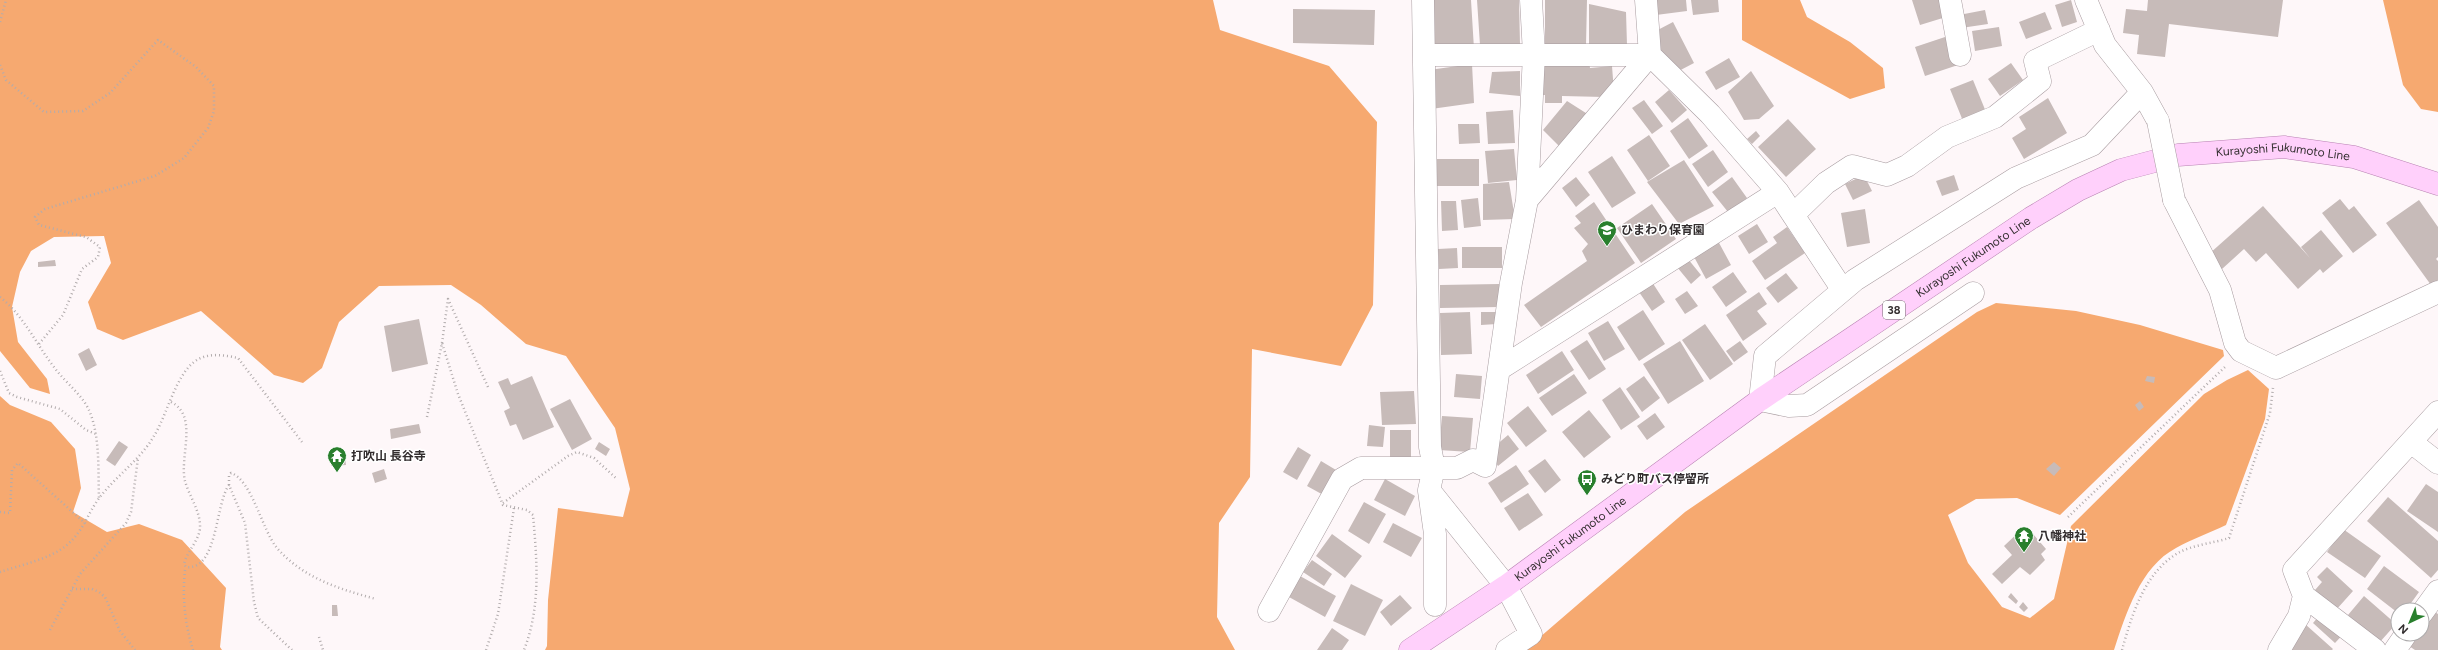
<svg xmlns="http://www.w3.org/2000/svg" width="2438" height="650" viewBox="0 0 2438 650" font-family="Figtree,'Noto Sans JP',sans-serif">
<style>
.forest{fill:#f6a970}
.building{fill:#c7bbb9}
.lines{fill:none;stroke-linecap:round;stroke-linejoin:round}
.minor-casing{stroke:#a89ca0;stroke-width:23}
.major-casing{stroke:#b882b2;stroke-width:23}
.path{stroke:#b2acad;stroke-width:2.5;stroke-dasharray:1 3;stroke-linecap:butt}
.minor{stroke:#fff;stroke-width:22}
.major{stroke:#ffd0fb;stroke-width:22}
.minor-bridge-casing{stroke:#a89ca0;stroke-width:23;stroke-linecap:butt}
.minor-bridge{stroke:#fff;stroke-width:22}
.labels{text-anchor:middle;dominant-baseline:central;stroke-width:3;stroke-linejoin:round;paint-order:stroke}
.shield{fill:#fff;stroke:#706d6d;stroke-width:1}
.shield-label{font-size:11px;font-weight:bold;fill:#332e2f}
.street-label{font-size:12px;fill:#332e2f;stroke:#fff}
.poi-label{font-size:12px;font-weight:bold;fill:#332e2f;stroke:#fff;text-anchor:start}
</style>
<rect width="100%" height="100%" fill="#fef7f9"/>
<path class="forest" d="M0,0H1213L1220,30L1329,66L1377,122L1373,305L1341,366L1252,349L1250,477L1219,523L1217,617L1235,650H545L547,646L548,600L558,508L623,517L630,489L615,428L566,356L526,344L481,305L451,285L379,286L339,322L322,368L303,383L274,375L201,311L123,340L97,329L88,302L111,263L104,236L54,237L31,251L20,272L12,307L18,342L47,379L50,394L30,388L0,351Z
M1742,0H1800L1807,17L1850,42L1883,68L1885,88L1850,99L1742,40Z
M2383,0H2438V112L2421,109L2403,85Z
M1996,303L2076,311L2140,325L2223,350L2224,356L2060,515L2017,498L1976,499L1948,515L1968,563L2002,607L2030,618L2054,599L2071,526L2204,394L2227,380L2248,370L2269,389L2265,419L2226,525C2209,533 2192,539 2176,548C2140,567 2126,614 2114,650H1525L1685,512L1977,312Z
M0,396L10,405L51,422L75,449L81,488L73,512L107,532L139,524L182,540L226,588L220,647L222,650H0Z"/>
<path class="building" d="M1428,0H1471L1474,49L1432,52Z
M1477,0H1519L1520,44L1480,45Z
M1545,0H1587L1586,45L1545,44Z
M1654,0H1686L1687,11L1656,15Z
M1691,0H1718L1719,12L1693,15Z
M1912,0H1941L1946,17L1920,25Z
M2071,0L2077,22L2062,27L2055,5Z
M2148,0H2283L2278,37L2169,24L2165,57L2137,54L2139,35L2123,33L2126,9L2147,11Z
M1589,4L1626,12L1627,45L1589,44Z
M1293,9L1375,10L1374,45L1293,43Z
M1985,10L1988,24L1961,28L1959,15Z
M2045,12L2052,29L2026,39L2019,22Z
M1673,22L1694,63L1673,74L1652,33Z
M1999,27L2002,46L1975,51L1972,31Z
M1948,36L1958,65L1925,76L1915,47Z
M1729,58L1740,77L1716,90L1705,72Z
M1589,61L1590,68L1612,66L1614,92L1604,97L1562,96V103H1545V95H1541L1540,63Z
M2011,63L2023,80L2000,96L1988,79Z
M1472,64L1474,103L1431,109L1429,70Z
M1520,71V96L1489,93L1492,72Z
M1751,71L1774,106L1759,119L1744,120L1728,92Z
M1973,80L1986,112L1963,121L1950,89Z
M1669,90L1687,110L1672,123L1655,102Z
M2048,98L2067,133L2024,159L2012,138L2026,129L2019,117Z
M1644,100L1663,126L1652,134L1632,108Z
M1567,101L1589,115L1561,148L1543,130Z
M1513,110L1515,143L1488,144L1486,112Z
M1688,118L1708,146L1689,159L1670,131Z
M1788,119L1816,149L1786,177L1758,147Z
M1458,124H1479L1480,143L1459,144Z
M1756,131L1760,136L1752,144L1747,139Z
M1649,135L1670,166L1648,181L1627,150Z
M1514,149L1517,180L1488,183L1485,151Z
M1713,150L1728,172L1708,187L1692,164Z
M1612,156L1636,193L1612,208L1588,172Z
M1436,159H1479V186H1437Z
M1684,160L1714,206L1679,224L1647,182Z
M1864,175L1872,191L1853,200L1845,184Z
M1954,175L1959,190L1942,196L1936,181Z
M1576,177L1590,195L1576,207L1562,188Z
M1732,177L1747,198L1728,212L1712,192Z
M1509,182L1515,219L1483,220V184Z
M1478,198L1481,226L1464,228L1461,200Z
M2340,199L2349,210L2354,206L2377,235L2353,253L2322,213Z
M2419,200L2438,227V257L2436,259L2438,261V280L2431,285L2386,223Z
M1441,201H1456L1458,230L1442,231Z
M1594,202L1635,263L1541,327L1524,305L1587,261L1582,251L1588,244L1574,228L1581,223L1575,216Z
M1652,204L1676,239L1641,263L1617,228Z
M2263,206L2310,258L2301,247L2321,230L2343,256L2323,273L2320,269L2298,289L2266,253L2256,262L2244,249L2222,269L2209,254Z
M1865,209L1870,243L1847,247L1841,213Z
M1757,224L1768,242L1749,254L1738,236Z
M1787,227L1805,253L1765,280L1752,261L1777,243L1773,237Z
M1718,241L1731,265L1706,279L1693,255Z
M1462,247H1502V268H1462Z
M1457,248L1458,268L1439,269L1438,249Z
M1688,259L1701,275L1691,284L1677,267Z
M55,260L56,266L38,267V262Z
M1733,272L1747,292L1726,307L1712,287Z
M1786,273L1798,288L1778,303L1766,288Z
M1652,282L1665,302L1652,311L1639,292Z
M1499,284V307L1440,308V285Z
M1687,291L1698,306L1685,314L1675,299Z
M1759,292L1767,304L1757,311L1767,324L1743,341L1726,315Z
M1643,310L1665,344L1639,361L1617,327Z
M1470,312L1472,354L1441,355L1440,313Z
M1481,312H1496L1497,324L1481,325Z
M419,319L428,364L392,372L384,326Z
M1608,321L1625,349L1604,361L1588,333Z
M1705,324L1733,364L1710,380L1682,340Z
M1587,340L1606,369L1589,380L1570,351Z
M1680,341L1704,381L1668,404L1643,364Z
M1740,341L1748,352L1734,362L1726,351Z
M89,348L97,365L86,371L78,354Z
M1562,351L1574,370L1538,394L1526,375Z
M1456,374L1482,376L1480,399L1454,397Z
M1574,374L1587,393L1552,416L1539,398Z
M532,376L554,427L523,440L516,424L510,426L504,411L510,408L498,382L508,378L511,385Z
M1644,376L1660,398L1642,412L1626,389Z
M2147,376L2155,377L2154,383L2145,381Z
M1620,387L1640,417L1621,430L1602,400Z
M1414,391L1416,424L1382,425L1380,392Z
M570,399L592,439L572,450L550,409Z
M2140,401L2144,407L2139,411L2135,405Z
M1528,406L1547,431L1526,447L1507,423Z
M1589,410L1611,437L1584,458L1562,432Z
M1655,413L1665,427L1647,440L1637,426Z
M1442,416L1473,418L1470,452L1439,450Z
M419,424L421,433L391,439L390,429Z
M1369,425L1385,427L1383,447L1367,446Z
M1390,430H1411V460H1390Z
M1508,435L1519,449L1498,466L1488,452Z
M119,441L128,447L115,466L106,460Z
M599,442L610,449L606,456L595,449Z
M1298,447L1311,455L1297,480L1283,472Z
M345,455L346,465L331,466V456Z
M1545,459L1561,480L1545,493L1528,471Z
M1321,461L1341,473L1327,497L1307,486Z
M2054,462L2061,468L2054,476L2046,469Z
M1516,465L1529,484L1501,503L1488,483Z
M384,469L387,479L375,483L372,473Z
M1385,479L1415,496L1405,516L1374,500Z
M2426,484L2438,492V532L2407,511Z
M1528,493L1543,515L1519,531L1504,508Z
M2388,497L2438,541V570L2431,578L2367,521Z
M1364,502L1386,514L1369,544L1348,531Z
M1393,523L1422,538L1411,557L1383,542Z
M2343,529L2381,556L2365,578L2327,552Z
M2021,530L2028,538L2033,534L2046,549L2041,554L2045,560L2030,575L2020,567L2002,584L1992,574L2012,555L2004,546Z
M1332,534L1362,556L1345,578L1316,556Z
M1312,560L1332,574L1324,586L1303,572Z
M2384,566L2419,592L2406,610H2398V613L2367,589Z
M2327,567L2353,591L2336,610L2315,590L2322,582L2317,577Z
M1300,576L1336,596L1325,617L1289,597Z
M1351,584L1383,600L1365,636L1333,621Z
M2011,593L2018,601L2016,604L2008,597Z
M1400,595L1412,608L1391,626L1380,612Z
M2364,596L2396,624L2379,643L2348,615Z
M2023,602L2028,608L2024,612L2019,607Z
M332,605H337L338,616H332Z
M2325,609L2348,629L2335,643L2313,623Z
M2435,612L2438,614V650H2415L2409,646L2418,634H2422V629Z
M2305,624L2333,649L2332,650H2287Z
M1332,628L1349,640L1342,650H1317Z"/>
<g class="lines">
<defs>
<path id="minor" d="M1423,0L1430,447L1434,468L1429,490L1506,586L1531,634L1507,650
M1950,0L1960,55
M2086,0L2105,45L2142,92L2158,121
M1425,55H1650L1710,114L1778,192L1842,289
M1527,200L1650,55L1646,0
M2174,200L2220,290L2235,343L2241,351L2276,368L2438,292
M1793,215L1826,183L1852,166L1887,175L1907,166L1947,137L1995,117L2040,81L2035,61L2099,30
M1973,293L1807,405L1789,406L1760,400L1765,356L1855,280L2016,178L2092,145L2142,92
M1501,368L1778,192
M2411,442L2438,463
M1429,491L1435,534V605
M2304,596L2375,650
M1269,611L1342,479L1361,468H1457L1473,460L1485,466L1511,283L1527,200L1534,54L1531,0
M2422,613L2438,591
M2279,650L2299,616L2304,596L2294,570L2438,412
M2395,650L2406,634"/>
<g id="major">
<path id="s1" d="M1410,650L1506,586L1760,400L2031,218L2078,190L2121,170L2178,155L2284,147L2354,157L2438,184"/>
</g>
</defs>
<use href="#minor" class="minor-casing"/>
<use href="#major" class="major-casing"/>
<path class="path" d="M0,22L6,0
M0,65L6,80L44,112L83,111L110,93L158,40L196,67L214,86V111L208,128L184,158L155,176L45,209L35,217L39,225L86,237L100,247L98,257L82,269L63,315L39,344
M0,297C24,316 36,344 54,367C66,384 84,395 91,415C100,441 98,470 99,498
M442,343L448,299L488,387
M0,371L9,393L17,397L60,409L86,430L96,434
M171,402C199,416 179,457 185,481C189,496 201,512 200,528C199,541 187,551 184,564L186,567C218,571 215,504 229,485L245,523L254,602L258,618L292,650
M427,417L442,343L458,394L503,505L527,510L533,515C537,560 541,607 524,650
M229,485V475L231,473C252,480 262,530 277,548C303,578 339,589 376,599
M503,503L568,456L577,452L594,458L617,479
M0,512L10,513L12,470L18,463L86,524
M2068,517L2227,365
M185,570C182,597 185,624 193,650
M0,572C21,565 50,559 67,545C85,529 87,514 100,497C116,476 140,460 154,436C167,415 175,377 194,362C207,352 224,355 238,358L302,442
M72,589H92L99,592L105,597L120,631L135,650
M50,630L80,574L126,523L131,512L138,458
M319,637L323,650
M486,650L498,614L514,508
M2122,650C2132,615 2144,573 2178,553C2192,545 2214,543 2229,538L2270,413L2273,388"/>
<use href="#minor" class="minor"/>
<use href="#major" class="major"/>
<defs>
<path id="minor-bridge" d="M2158,121L2174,200"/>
</defs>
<use href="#minor-bridge" class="minor-bridge-casing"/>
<use href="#minor-bridge" class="minor-bridge"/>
</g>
<defs>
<symbol id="school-pin" viewBox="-11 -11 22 30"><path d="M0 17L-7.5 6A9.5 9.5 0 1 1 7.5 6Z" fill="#297f2d" stroke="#fff"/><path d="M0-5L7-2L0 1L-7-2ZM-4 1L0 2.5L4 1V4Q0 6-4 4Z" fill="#fff"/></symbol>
<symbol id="temple-pin" viewBox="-11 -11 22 30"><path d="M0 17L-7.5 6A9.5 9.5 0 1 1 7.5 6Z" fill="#297f2d" stroke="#fff"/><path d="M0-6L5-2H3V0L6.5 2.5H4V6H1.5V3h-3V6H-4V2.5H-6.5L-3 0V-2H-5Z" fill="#fff"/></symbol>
<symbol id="bus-pin" viewBox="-11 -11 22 30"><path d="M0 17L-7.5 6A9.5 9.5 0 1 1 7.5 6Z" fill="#297f2d" stroke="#fff"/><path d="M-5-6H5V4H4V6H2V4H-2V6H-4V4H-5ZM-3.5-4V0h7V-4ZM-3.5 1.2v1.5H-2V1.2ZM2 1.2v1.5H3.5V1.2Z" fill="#fff"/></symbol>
</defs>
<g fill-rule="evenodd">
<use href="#school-pin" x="1596" y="219" width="22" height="30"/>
<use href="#temple-pin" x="326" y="445" width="22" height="30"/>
<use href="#bus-pin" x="1576" y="468" width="22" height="30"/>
<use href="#temple-pin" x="2013" y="525" width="22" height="30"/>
</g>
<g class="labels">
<rect class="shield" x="1883" y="301" width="22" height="18" rx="3"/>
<g class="shield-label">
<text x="1894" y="310">38</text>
</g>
<g class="street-label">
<text stroke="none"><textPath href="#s1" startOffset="1023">Kurayoshi Fukumoto Line</textPath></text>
<text stroke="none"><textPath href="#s1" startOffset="687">Kurayoshi Fukumoto Line</textPath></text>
<text stroke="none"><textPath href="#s1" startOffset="195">Kurayoshi Fukumoto Line</textPath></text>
</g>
<g class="poi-label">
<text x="1621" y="230">ひまわり保育園</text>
<text x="351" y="456">打吹山 長谷寺</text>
<text x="1601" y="479">みどり町バス停留所</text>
<text x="2038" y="536">八幡神社</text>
</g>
</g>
<g transform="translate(2410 622) rotate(224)"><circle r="19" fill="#ffffff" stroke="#adabac"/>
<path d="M0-3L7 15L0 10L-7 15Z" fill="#297f2d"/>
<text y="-6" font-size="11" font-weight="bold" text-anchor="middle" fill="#332e2f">N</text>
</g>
</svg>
